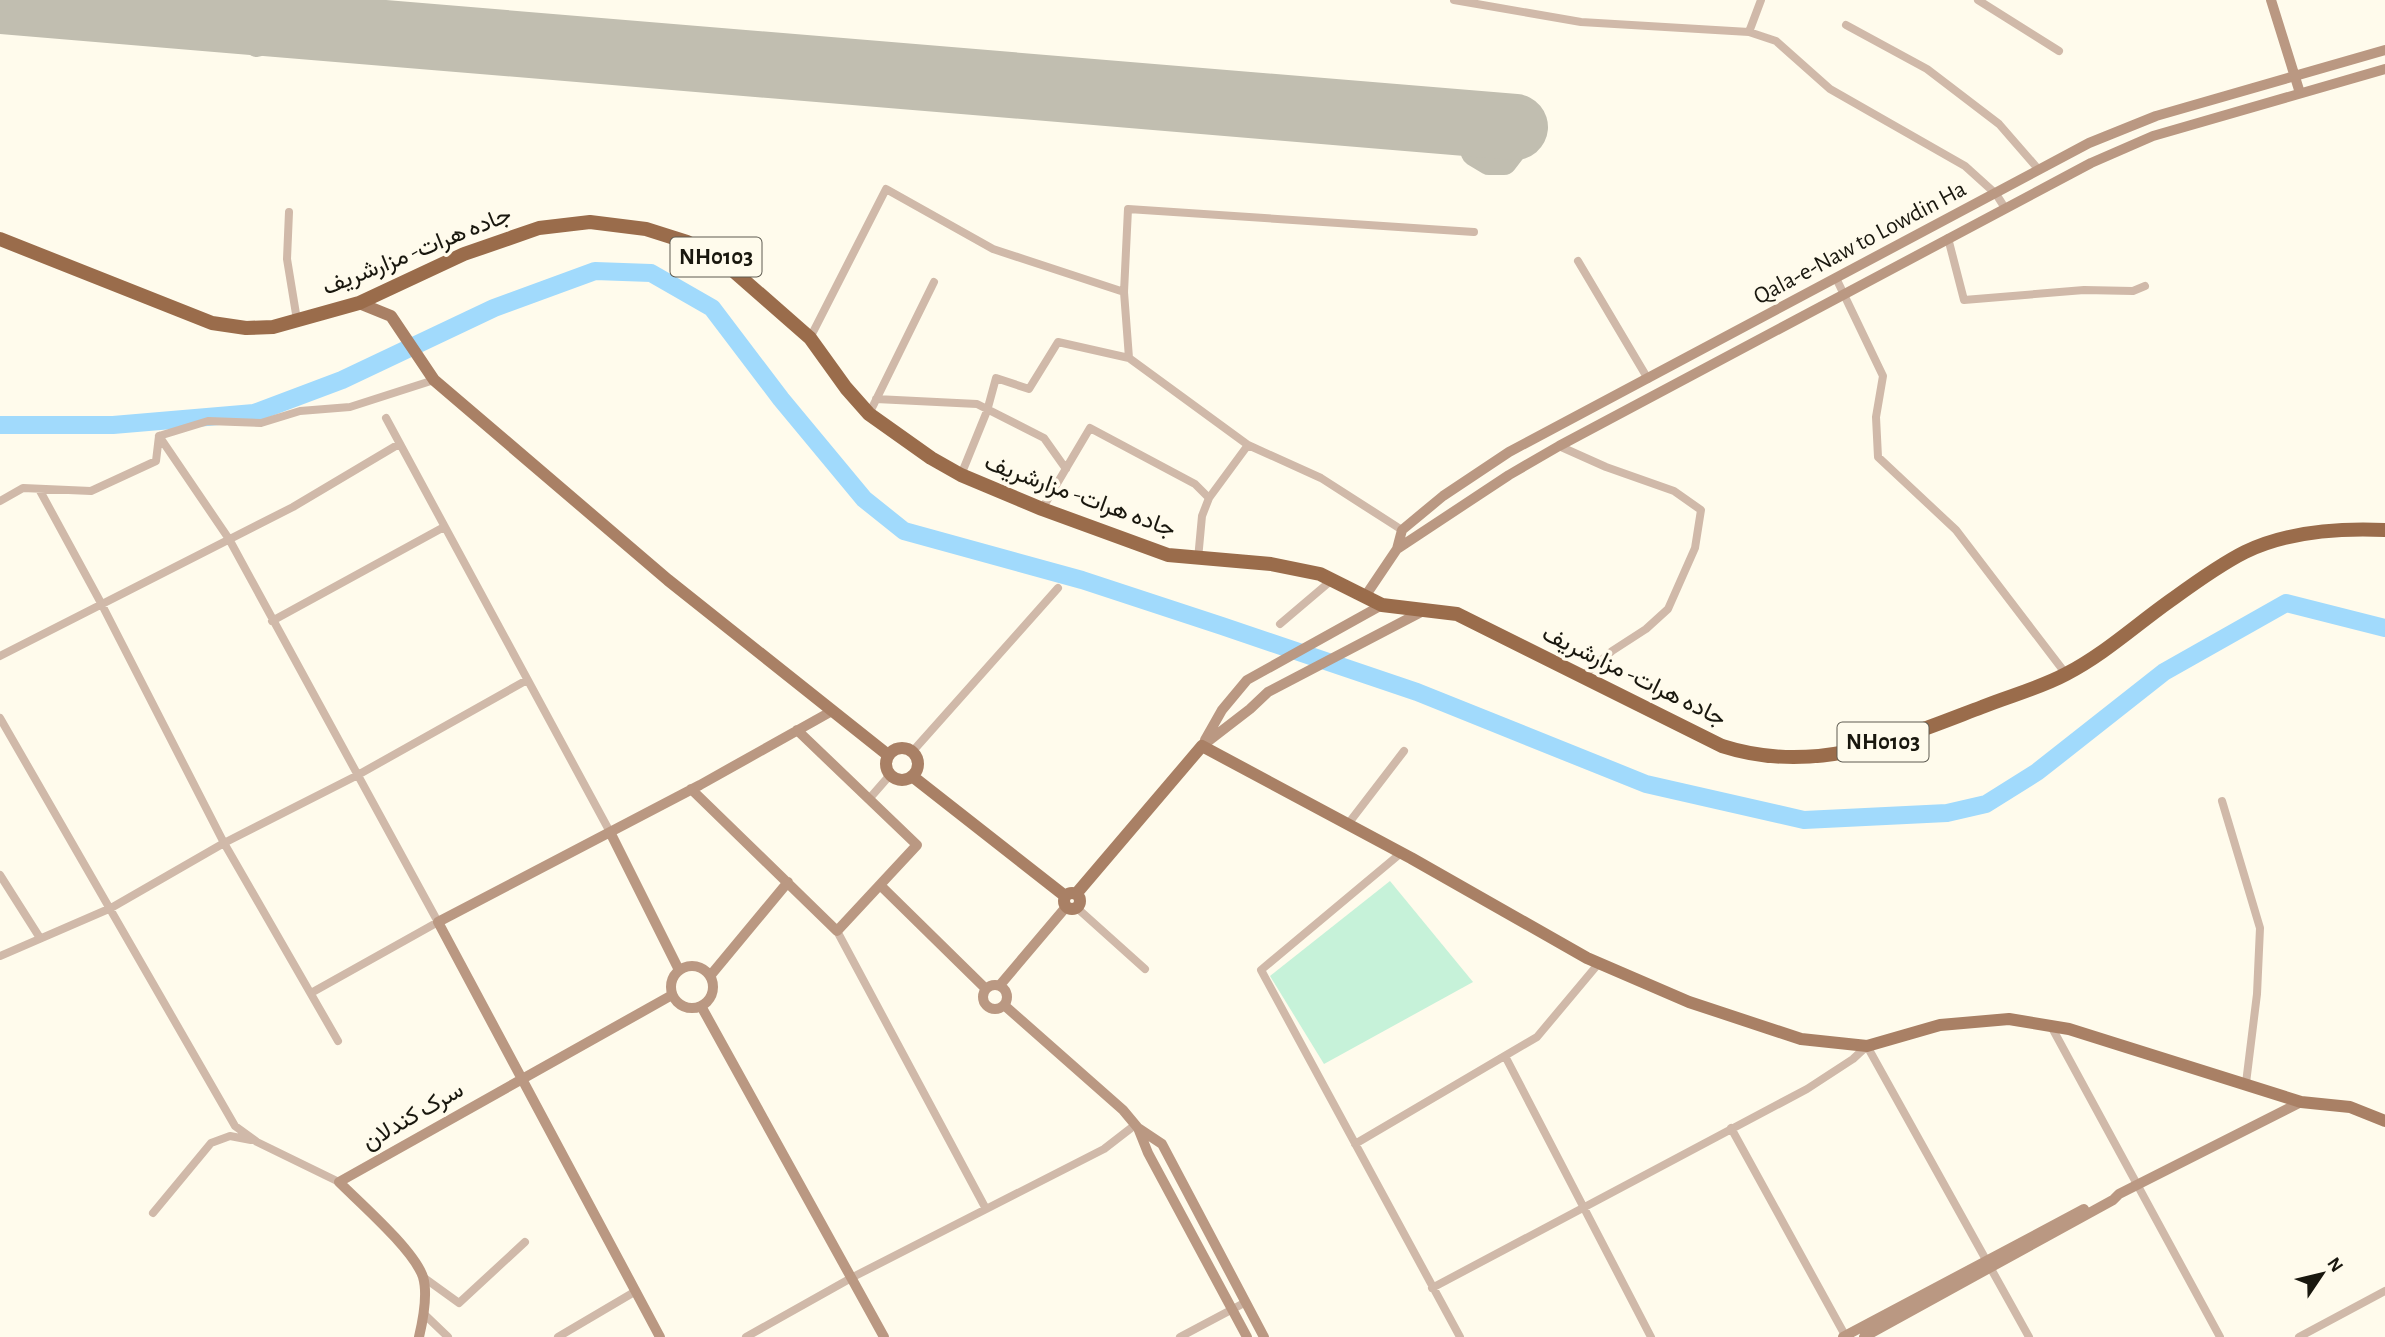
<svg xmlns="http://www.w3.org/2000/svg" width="2385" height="1337" viewBox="0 0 2385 1337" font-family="'Alegreya Sans',Vazirmatn,sans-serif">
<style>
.green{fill:#c6f2d9}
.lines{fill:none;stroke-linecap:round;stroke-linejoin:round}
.river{stroke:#a1dafc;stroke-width:18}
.taxiway{stroke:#c1beb0;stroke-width:26}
.runway{stroke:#c1beb0;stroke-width:66}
.street{stroke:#d0b9a9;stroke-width:8}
.secondary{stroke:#ba9882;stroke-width:10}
.primary{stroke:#a98065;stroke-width:12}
.highway{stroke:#9a6c4b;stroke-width:14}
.labels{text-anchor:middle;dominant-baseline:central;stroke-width:7;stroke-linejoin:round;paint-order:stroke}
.shield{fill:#fffbec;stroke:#5e5b51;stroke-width:2}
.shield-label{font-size:23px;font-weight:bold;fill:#19170e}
.street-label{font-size:24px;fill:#19170e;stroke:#fffbec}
</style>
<rect width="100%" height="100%" fill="#fffbec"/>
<path class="green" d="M1390,881L1473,982L1324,1064L1270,976Z"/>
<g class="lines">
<path class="river" d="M0,425H113L254,413L342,380L494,308L595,271L651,273L712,308L781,399L864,499L904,531L1082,580L1222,626L1417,692L1646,784L1804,820L1947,813L1986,804L2037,772L2164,672L2286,603L2385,628"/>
<path class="taxiway" d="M169,16L171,0
M257,44L259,23
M1470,124L1469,139L1474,153L1489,162H1504L1514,149L1515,127"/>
<path class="runway" d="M0,1L1515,127"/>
<path class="street" d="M1454,0L1581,22L1749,32L1776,41L1830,89L1965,166L1996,194L2005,208
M1978,0L2059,51
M1846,25L1927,69L1999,124L2039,170
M1749,32L1761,0
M289,212L287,259L297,320
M1948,238L1964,300L2084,290L2133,291L2145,286
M1578,261L1648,379
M1836,278L1883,376L1876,417L1878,457L1956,530L2066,674
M810,338L886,189L993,249L1124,292
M876,399L977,404L1044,438L1066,469
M869,414L934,282
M386,418L610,832
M159,436L229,539L438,922L311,993
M159,436L208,421L261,423L300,411L350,407L434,380
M1248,445L1321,478L1402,530
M1559,446L1606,467L1674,491L1701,510L1695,548L1668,609L1646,629L1612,651L1583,676
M961,475L987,411L996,378L1029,389L1058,342L1129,358
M39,489L101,603L224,843L338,1041
M0,501L23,488L91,491L156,461L159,436
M1042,509L1090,428L1195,484L1209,498
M1198,559L1202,516L1209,498L1248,445L1129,358L1124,292L1128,209L1474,232
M272,621L444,527
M1280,624L1333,579
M0,656L293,507L399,444
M0,718L235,1126L257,1142L339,1182
M912,752L1058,588
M869,799L890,775
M2222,801L2260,928L2257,994L2246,1083
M1348,824L1404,751
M1401,853L1261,970L1460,1337
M0,875L40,938
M1077,908L1145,969
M837,931L986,1209
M0,956L111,908L224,843L356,776L527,680
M2051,1026L2220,1337
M1505,1056L1651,1337
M1731,1128L1846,1337
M1355,1144L1537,1037L1599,963
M153,1213L211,1143L230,1136L251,1140
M423,1277L459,1303L525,1242
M1432,1288L1807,1089L1853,1059L1867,1046L2029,1337
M424,1314L448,1337
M558,1337L636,1291
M746,1337L853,1277L1104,1149L1135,1125
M1180,1337L1246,1302
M2299,1337L2385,1291"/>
<path class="secondary" d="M2271,0L2300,93
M1397,549L1509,475L1559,446L2091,163L2153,136L2385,69
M1366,595L1397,549L1402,530L1443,496L1509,452L2089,143L2156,116L2385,50
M1205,740L1222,710L1247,680L1382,605
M1202,746L1250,709L1268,692L1423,611
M691,789L837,931L917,845L797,730
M610,832L679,970
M880,885L986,989
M671 987a21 21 0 1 1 42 0a21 21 0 1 1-42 0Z
M710,976L788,882
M983 997a12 12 0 1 1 24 0a12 12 0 1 1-24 0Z
M1000,985L1066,907
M1004,1005L1123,1110L1138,1128L1162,1144L1264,1337
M701,1006L884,1337
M1138,1128L1148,1153L1247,1337
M419,1337C423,1320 428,1294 423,1277C414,1250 360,1203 339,1182L672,995
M660,1337L438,922L700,785L832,711
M1843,1337L2084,1209
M1864,1337L2113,1200L2119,1194L2301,1102"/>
<path class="primary" d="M359,303L391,316L434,380L668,580L888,755
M886 764a16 16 0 1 1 32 0a16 16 0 1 1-32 0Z
M912,776L1065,896
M1064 901a8 8 0 1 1 16 0a8 8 0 1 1-16 0Z
M1076,894L1202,746L1411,858L1587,958L1689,1002L1801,1039L1867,1046L1940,1025L2009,1019L2069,1029L2301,1102L2350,1107L2385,1121"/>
<path class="highway" d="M0,239L212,323L246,328L273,327L359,303L464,254L539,228L590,222L646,229L687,242L721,260L810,338L846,388L869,414L931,458L961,475L1042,509L1168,555L1271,564L1320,574L1382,605L1457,614L1722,746C1815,776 1895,740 1982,707C2009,696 2040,688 2066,674C2105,654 2138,623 2174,598C2196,582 2221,564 2245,552C2286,532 2340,528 2385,530"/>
</g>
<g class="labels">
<g class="shield">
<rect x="670.5" y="237.5" width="91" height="39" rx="5"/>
<rect x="1837.5" y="722.5" width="91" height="39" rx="5"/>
</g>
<g class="shield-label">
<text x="716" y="257">NH0103</text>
<text x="1883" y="742">NH0103</text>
</g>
<g class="street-label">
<text transform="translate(1860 243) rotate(-28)">Qala-e-Naw to Lowdin Ha</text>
<text transform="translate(417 251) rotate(-22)">جاده هرات- مزارشریف</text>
<text transform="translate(1080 496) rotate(20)">جاده هرات- مزارشریف</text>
<text transform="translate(1634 676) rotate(26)">جاده هرات- مزارشریف</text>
<text transform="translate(413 1116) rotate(-30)">سرک کندلان</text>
</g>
</g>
<g transform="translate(2322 1274) rotate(55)" stroke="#fffbec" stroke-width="5" paint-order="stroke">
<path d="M0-5L12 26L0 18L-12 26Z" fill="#19170e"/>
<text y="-10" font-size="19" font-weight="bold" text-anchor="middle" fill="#19170e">N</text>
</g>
</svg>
